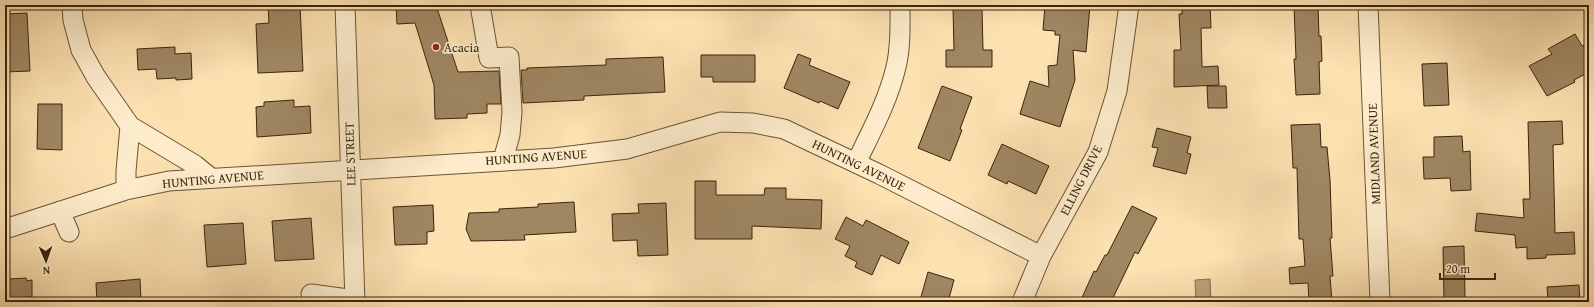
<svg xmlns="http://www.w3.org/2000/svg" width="1594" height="307" viewBox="0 0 1594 307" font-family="'Gentium Book Plus',serif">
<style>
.water{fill:#baa179;stroke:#876f4e}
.building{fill:#9f8762;stroke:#3a250d}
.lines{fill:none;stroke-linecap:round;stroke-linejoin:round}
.minor-casing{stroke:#6a5436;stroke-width:21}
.minor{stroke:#fdeccc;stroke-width:19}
.poi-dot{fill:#8f2418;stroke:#fdeccc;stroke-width:1.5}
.labels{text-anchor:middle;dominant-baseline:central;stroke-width:3.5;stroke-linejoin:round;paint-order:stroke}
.poi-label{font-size:13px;fill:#3a250d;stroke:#fdeccc;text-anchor:start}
.street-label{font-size:13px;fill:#3a250d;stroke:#fdeccc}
</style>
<rect width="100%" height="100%" fill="#fce1b1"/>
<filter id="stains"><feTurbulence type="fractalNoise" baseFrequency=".005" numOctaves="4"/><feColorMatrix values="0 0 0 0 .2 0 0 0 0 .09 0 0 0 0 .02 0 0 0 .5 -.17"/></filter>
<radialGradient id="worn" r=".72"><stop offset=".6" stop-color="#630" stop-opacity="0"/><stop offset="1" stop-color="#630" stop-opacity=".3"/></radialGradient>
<path class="water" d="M1210,279L1211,302H1196L1195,280Z"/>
<path class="building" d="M268,5H300L303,71L258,73L256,24L269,23Z
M396,5H436L458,72L499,71L501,104H487V113L467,114V118L435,119L434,85L415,23L397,24Z
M1045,5H1090L1086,52L1073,50L1075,80L1060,127L1020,114L1030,81L1049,87L1048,66L1057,65L1060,35H1055V31L1043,30Z
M1182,5H1210L1211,28H1201L1202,67L1218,66L1219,85L1174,87V50H1181L1179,14H1182Z
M1294,5H1318L1319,36H1321L1322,61L1319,62L1320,94L1296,95L1294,59H1296Z
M953,9H982L983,50H992V67H946V50H954Z
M27,13L30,71L5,72V14Z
M1575,34L1582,46L1589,44V72L1574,80L1575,82L1547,96L1529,66L1552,54L1548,49Z
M175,47V54L191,53L192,79L176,80V78L157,79L156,69L138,70L137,49Z
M798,54L811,59L809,65L850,82L838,109L820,101L819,103L784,88Z
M701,55H755V82H713V77H701Z
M663,57L665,92L584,96V100L523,103L521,70H527V68L606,65V59Z
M1447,63L1449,105L1424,106L1422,64Z
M942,86L972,97L960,129L962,130L950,161L918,148Z
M1207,86H1226L1227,108H1208Z
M294,100V107L310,106L311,133L257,137L256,107L264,106V102Z
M38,104H62V150L37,149Z
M1562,121L1563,144L1553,145L1555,233L1574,232L1575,254L1546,255V258L1527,259V247L1516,248L1515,235L1475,231L1477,213L1524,218L1523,199H1530L1528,122Z
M1320,124L1321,147H1327L1330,180L1332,238H1330L1333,276H1330L1332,302H1309L1308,283L1290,284L1289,268L1305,266L1303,239H1299L1297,168H1293L1291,125Z
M1157,128L1191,137L1187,153L1191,154L1186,174L1153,166L1158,148L1152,147Z
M1462,136L1463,152L1470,151L1471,190L1451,191L1450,178L1424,179L1423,157H1434V137Z
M1002,144L1049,166L1036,194L1008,181L1007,184L988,175Z
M695,181H716V195H764L765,188H786V199L822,200L821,229L752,226V239H695Z
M574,202L576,232L524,235L525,240L471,241L466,229L469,213L499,212V209L538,207V204Z
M666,203L668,255L638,256L637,240L613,241L612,214L639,213L638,204Z
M433,205L434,231L427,232V244L395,245L393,207Z
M1132,206L1157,218L1138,254L1135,252L1111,302H1080L1094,271L1096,272L1105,255H1107Z
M846,217L863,226L866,220L909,242L899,264L881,255L872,275L855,267L857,262L845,256L850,246L835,239Z
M311,218L314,259L275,261L272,221Z
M243,223L246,264L207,267L204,225Z
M1464,246L1465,300H1444L1443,247Z
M928,272L954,280L948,302H937L921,297Z
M26,278L27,281L32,280V297L10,298L9,279Z
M140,279L141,302H97L96,283Z
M1579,285L1580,302H1548L1547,287Z"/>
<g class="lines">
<defs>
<path id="minor" d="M72,5L73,20L81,50L96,77L130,126L195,165L211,178
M345,5L355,302
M480,5L489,58L509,57L512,112L510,135L503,160
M1368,5L1380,302
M856,163C871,132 888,101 896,67C901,47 900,25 900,5
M126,190V171L130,126
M60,211L69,232
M5,229L126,190L169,181L554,158L627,149L720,122L753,123L784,129L879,174L1041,256
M311,294L355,300
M1022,302L1041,256L1098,152L1117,91L1129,5"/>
</defs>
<use href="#minor" class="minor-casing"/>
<use href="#minor" class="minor"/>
</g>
<circle class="poi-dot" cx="436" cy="47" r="4"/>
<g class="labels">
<g class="poi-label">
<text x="444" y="47">Acacia</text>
</g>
<g class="street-label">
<text transform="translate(350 154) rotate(-92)">LEE STREET</text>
<text transform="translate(1374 154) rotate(-92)">MIDLAND AVENUE</text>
<text transform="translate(536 157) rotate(-4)">HUNTING AVENUE</text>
<text transform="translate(859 165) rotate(26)">HUNTING AVENUE</text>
<text transform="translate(213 179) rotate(-5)">HUNTING AVENUE</text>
<text transform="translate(1081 180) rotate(-63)">ELLING DRIVE</text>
</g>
</g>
<rect width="1594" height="307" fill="none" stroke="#fce1b1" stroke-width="20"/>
<rect x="6" y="6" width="1582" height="295" fill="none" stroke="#3a250d" stroke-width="2"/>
<rect x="10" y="10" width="1574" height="287" fill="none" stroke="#3a250d"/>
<g transform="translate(46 261) rotate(178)" stroke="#fdeccc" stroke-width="3" paint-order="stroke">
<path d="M0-3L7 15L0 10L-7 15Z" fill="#3a250d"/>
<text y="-6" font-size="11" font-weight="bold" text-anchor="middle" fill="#3a250d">N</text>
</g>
<path d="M1440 273v6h55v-6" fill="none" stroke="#3a250d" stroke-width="2"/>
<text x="1446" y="273" font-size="12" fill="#3a250d" stroke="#fdeccc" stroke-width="3" paint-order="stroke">20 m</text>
<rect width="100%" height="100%" filter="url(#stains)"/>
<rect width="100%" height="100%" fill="url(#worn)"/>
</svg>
